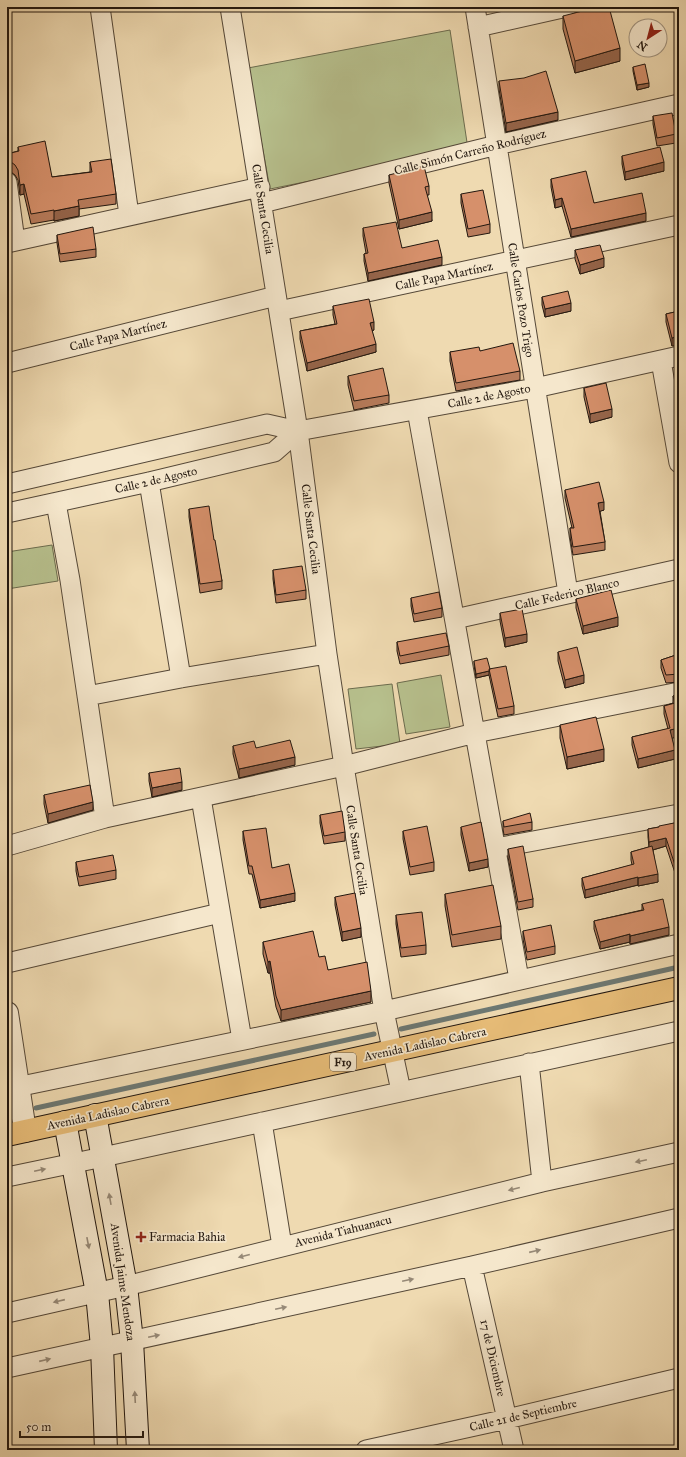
<svg xmlns="http://www.w3.org/2000/svg" width="686" height="1457" viewBox="0 0 686 1457" font-family="'IM FELL Great Primer',serif">
<style>
.green{fill:#b7c08d;stroke:#6c6c4e}
.lines{fill:none;stroke-linecap:round;stroke-linejoin:round}
.stream{stroke:#6c7873;stroke-width:5}
.minor-casing{stroke:#554838;stroke-width:21}
.tertiary-casing{stroke:#554838;stroke-width:24}
.secondary-casing{stroke:#22170f;stroke-width:24}
.trunk-casing{stroke:#22170f;stroke-width:24}
.minor{stroke:#f5e7cc;stroke-width:19}
.tertiary{stroke:#f5e7cc;stroke-width:22}
.secondary{stroke:#f5e7cc;stroke-width:22}
.trunk{stroke:#e8bd78;stroke-width:22}
.wall{fill:#b87c5c;stroke:#22170f}
.shaded-wall{fill:#96654b;stroke:#22170f}
.building{fill:#d6906b;stroke:#22170f}
.oneway{fill:#968977}
.poi-dot{fill:#8f2418;stroke:#f5e7cc;stroke-width:1.5}
.labels{text-anchor:middle;dominant-baseline:central;stroke-width:3.5;stroke-linejoin:round;paint-order:stroke}
.shield{fill:#f5e7cc;stroke:#615548;stroke-width:1}
.shield-label{font-size:11px;font-weight:bold;fill:#22170f}
.street-label{font-size:12px;fill:#22170f;stroke:#f5e7cc}
.poi-label{font-size:12px;fill:#22170f;stroke:#f5e7cc;text-anchor:start}
</style>
<rect width="100%" height="100%" fill="#efdab1"/>
<filter id="stains"><feTurbulence type="fractalNoise" baseFrequency=".005" numOctaves="4"/><feColorMatrix values="0 0 0 0 .2 0 0 0 0 .09 0 0 0 0 .02 0 0 0 .5 -.17"/></filter>
<radialGradient id="worn" r=".72"><stop offset=".6" stop-color="#630" stop-opacity="0"/><stop offset="1" stop-color="#630" stop-opacity=".3"/></radialGradient>
<path class="green" d="M450,30L468,149L270,189L248,68Z
M52,545L58,581L7,589V552Z
M441,675L450,727L406,734L397,683Z
M392,684L400,744L356,749L348,689Z"/>
<g class="lines">
<path class="stream" d="M401,1029L679,967
M36,1108L374,1034"/>
<defs>
<path id="minor" d="M100,7L129,215
M230,7L298,431L327,654L344,766L384,1011L401,1091
M475,7L568,593
M478,27L567,7
M7,182L15,241
M262,203L497,145L679,104
M7,243L260,187
M279,311L679,225
M661,361L679,463
M7,363L276,296
M417,410L519,979
M149,482L181,678
M7,484L267,424L298,431L535,388L679,356
M56,503L70,580L105,818
M7,513L149,482L274,452L298,431
M455,619L679,569
M87,696L181,678L327,654
M201,798L242,1040
M7,846L105,818L344,766L475,733L679,692
M496,848L679,814
M7,963L220,913
M529,1063L542,1182
M7,1089L384,1011L679,944
M262,1122L282,1246
M7,1177L103,1157L679,1031
M472,1266L514,1450
M7,1313L126,1286L542,1182L679,1152
M7,1368L472,1266L679,1218
M366,1450L507,1419L679,1378"/>
<path id="tertiary" d="M7,1013L25,1131"/>
<path id="secondary" d="M95,1115L126,1286L132,1341L138,1450
M65,1122L97,1293L102,1347L106,1450"/>
<path id="trunk" d="M7,1135L679,988"/>
</defs>
<use href="#minor" class="minor-casing"/>
<use href="#tertiary" class="tertiary-casing"/>
<use href="#secondary" class="secondary-casing"/>
<use href="#trunk" class="trunk-casing"/>
<use href="#minor" class="minor"/>
<use href="#tertiary" class="tertiary"/>
<use href="#secondary" class="secondary"/>
<use href="#trunk" class="trunk"/>
</g>
<path class="wall" d="M563,16L620,61L575,73L563,29Z
M633,67L649,87L637,90L633,71Z
M499,81L558,120L506,132L499,89Z
M653,116L676,134V143L657,146L653,124Z
M18,147L52,177L90,172V162L116,194V204L79,209V216L54,221V220L31,224L24,194L20,195L18,180L15,175L11,172L7,171V154L18,151Z
M622,156L664,171L625,180L622,164Z
M389,175L429,186V195H427L432,221L399,229L389,183Z
M551,179L594,203L646,221L571,237L562,206L555,208L551,187Z
M679,184V208L676,193V185Z
M461,194L490,224V233L468,237L461,203Z
M363,228L402,248L442,265L368,281L364,261V254L366,253L363,236Z
M57,235L96,249V257L60,262L57,243Z
M575,250L604,267L580,274L575,259Z
M542,297L571,311L545,317L542,305Z
M333,306L374,330L372,331L376,352L307,371L300,339V331L335,324L333,315Z
M679,311L672,346L666,322V314Z
M480,351L520,371V380L456,391L450,361V352Z
M348,376L389,395V403L354,410L348,385Z
M584,388L612,417L590,423L584,397Z
M565,490L604,510L600,511L605,542V550L573,555L570,537V528H572L565,498Z
M189,509L214,540L222,581V589L200,593L189,517Z
M273,570L306,590V599L276,603L273,579Z
M411,598L442,608V617L414,622L411,606Z
M576,599L618,626L583,634L576,608Z
M500,613L527,642L505,647L500,621Z
M397,642L449,646V655L400,664L397,651Z
M558,652L584,683L565,688L558,661Z
M679,654V682L666,683L661,668V660Z
M474,661L490,669L514,706V714L498,717L489,675L476,678L474,665Z
M679,694V736L672,738L675,759L638,768L632,745V737L668,729L664,714V706L673,703V696Z
M560,725L604,761L567,769L560,738Z
M233,746L256,748L295,765L239,778L233,754Z
M149,773L182,790L152,797L149,781Z
M44,795L93,810L48,823L44,804Z
M320,815L345,832V841L324,844L320,823Z
M503,821L532,822V830L504,835L503,829Z
M679,822V885L666,846L653,850L658,882L638,886V885L585,898L582,886V878L632,865L631,860V852L649,847L648,837V829L659,827Z
M461,827L488,867L469,871L461,835Z
M243,831L272,868L295,901L260,908L252,874H249L243,840Z
M403,831L434,862V871L410,875L403,839Z
M508,849L533,899V907L518,910L508,857Z
M76,862L116,870V879L79,886L76,871Z
M445,894L501,926V939L452,947L445,906Z
M335,897L361,937L342,941L335,905Z
M642,904L669,935L630,944V942L600,949L594,929V921L642,910Z
M396,915L426,945V954L401,957L396,924Z
M523,931L555,946V954L527,960L523,939Z
M263,942L319,957L328,970L371,1002L281,1021L276,1007L270,973H268L263,954Z"/>
<path class="shaded-wall" d="M620,48V61L575,73V61Z
M649,83V87L637,90V85Z
M558,112V120L506,132V123Z
M664,162V171L625,180V172Z
M24,184V194L20,195V185Z
M562,198V206L555,208V200Z
M79,206V216L54,221V211Z
M432,212V221L399,229V220Z
M646,213V221L571,237V229Z
M442,257V265L368,281V273Z
M604,258V267L580,274V265Z
M571,303V311L545,317V309Z
M374,322V330L370,331V323Z
M679,336V345L672,346V338Z
M376,344V352L307,371V363Z
M612,409V417L590,423V414Z
M604,502V510L598,512V503Z
M618,617V626L583,634V626Z
M527,634V642L505,647V638Z
M489,671V675L476,678V674Z
M584,675V683L565,688V680Z
M679,728V736L670,739V730Z
M604,749V761L567,769V757Z
M675,750V759L638,768V759Z
M295,757V765L239,778V769Z
M182,782V790L152,797V788Z
M93,802V810L48,823V814Z
M666,838V846L649,851V842Z
M488,859V867L469,871V863Z
M658,874V882L638,886V878Z
M638,877V885L585,898V890Z
M295,893V901L260,908V900Z
M669,927V935L630,944V936Z
M361,928V937L342,941V932Z
M630,934V942L600,949V942Z
M270,961V973H268V962Z
M371,991V1002L281,1021V1010Z"/>
<path class="building" d="M598,7H609L620,48L575,61L563,16Z
M645,64L649,83L637,85L633,67Z
M546,71L558,112L506,123L499,81L524,78Z
M672,113L676,134L657,138L653,116Z
M45,141L52,177L92,172L90,162L111,159L116,194L78,200L79,206L54,211V210L31,214L24,184L20,185L18,170L15,165L11,162L7,161V154L19,151L18,147Z
M660,147L664,162L625,172L622,156Z
M424,166L429,186L425,187L432,212L399,220L389,175Z
M586,171L594,203L642,193L646,213L571,229L562,198L555,200L551,179Z
M679,184V199L676,185Z
M483,190L490,224L468,229L461,194Z
M396,222L402,248L438,240L442,257L368,273L364,254L368,253L363,228Z
M93,227L96,249L60,254L57,235Z
M600,245L604,258L580,265L575,250Z
M568,291L571,303L545,309L542,297Z
M369,299L374,322L370,323L376,344L307,363L300,331L337,324L333,306Z
M679,311V336L672,338L666,314Z
M513,343L520,371L456,383L450,352L479,347L480,351Z
M383,368L389,395L354,401L348,376Z
M606,383L612,409L590,414L584,388Z
M599,482L604,502L598,503L605,542L573,547L570,528H574L565,490Z
M209,506L214,540H215L222,581L200,584L189,509Z
M302,566L306,590L276,595L273,570Z
M611,590L618,617L583,626L576,599Z
M439,592L442,608L414,614L411,598Z
M522,609L527,634L505,638L500,613Z
M446,633L449,646L400,656L397,642Z
M577,647L584,675L565,680L558,652Z
M679,654V674L666,675L661,660Z
M487,658L490,669L489,671L476,674L474,661Z
M506,666L514,706L498,709L489,669Z
M679,694V728L670,730L675,750L638,759L632,737L670,728L664,706L675,703L673,696Z
M596,717L604,749L567,757L560,725Z
M290,740L295,757L239,769L233,746L254,741L256,748Z
M180,768L182,782L152,788L149,773Z
M90,785L93,802L48,814L44,795Z
M342,811L345,832L324,836L320,815Z
M530,813L532,822L504,827L503,821Z
M481,822L488,859L469,863L461,827Z
M679,822V877L666,838L649,842L648,829L659,827V826Z
M427,826L434,862L410,867L403,831Z
M266,828L272,868L289,864L295,893L260,900L252,866H249L243,831Z
M523,846L533,899L518,902L508,849Z
M652,846L658,874L638,878V877L585,890L582,878L634,864L631,852Z
M113,855L116,870L79,877L76,862Z
M493,885L501,926L452,935L445,894Z
M355,893L361,928L342,932L335,897Z
M663,899L669,927L630,936V934L600,942L594,921L644,910L642,904Z
M422,912L426,945L401,948L396,915Z
M551,925L555,946L527,952L523,931Z
M313,931L319,957L325,956L328,970L367,962L371,991L281,1010L276,996L270,961L268,962L263,942Z"/>
<defs><path id="oneway-solid" d="M-6-.8H1V-3.2L6.5 0L1 3.2V.8H-6Z"/></defs>
<g class="oneway">
<use href="#oneway-solid" transform="translate(641 1161) rotate(168)"/>
<use href="#oneway-solid" transform="translate(40 1170) rotate(-12)"/>
<use href="#oneway-solid" transform="translate(514 1189) rotate(166)"/>
<use href="#oneway-solid" transform="translate(110 1199) rotate(-100)"/>
<use href="#oneway-solid" transform="translate(88 1243) rotate(79)"/>
<use href="#oneway-solid" transform="translate(535 1251) rotate(-13)"/>
<use href="#oneway-solid" transform="translate(244 1256) rotate(166)"/>
<use href="#oneway-solid" transform="translate(408 1280) rotate(-12)"/>
<use href="#oneway-solid" transform="translate(59 1301) rotate(167)"/>
<use href="#oneway-solid" transform="translate(281 1308) rotate(-12)"/>
<use href="#oneway-solid" transform="translate(154 1336) rotate(-12)"/>
<use href="#oneway-solid" transform="translate(45 1360) rotate(-13)"/>
<use href="#oneway-solid" transform="translate(135 1397) rotate(-93)"/>
</g>
<path class="poi-dot" d="M139 1231h4v4h4v4h-4v4h-4v-4h-4v-4h4z"/>
<g class="labels">
<rect class="shield" x="330" y="1053" width="26" height="18" rx="3"/>
<g class="shield-label">
<text x="343" y="1062">F19</text>
</g>
<g class="street-label">
<text transform="translate(470 152) rotate(-14)">Calle Simón Carreño Rodríguez</text>
<text transform="translate(263 209) rotate(81)">Calle Santa Cecilia</text>
<text transform="translate(444 276) rotate(-12)">Calle Papa Martínez</text>
<text transform="translate(521 300) rotate(81)">Calle Carlos Pozo Trigo</text>
<text transform="translate(118 335) rotate(-14)">Calle Papa Martínez</text>
<text transform="translate(489 396) rotate(-11)">Calle 2 de Agosto</text>
<text transform="translate(156 480) rotate(-13)">Calle 2 de Agosto</text>
<text transform="translate(311 529) rotate(83)">Calle Santa Cecilia</text>
<text transform="translate(567 594) rotate(-13)">Calle Federico Blanco</text>
<text transform="translate(357 850) rotate(81)">Calle Santa Cecilia</text>
<text transform="translate(425 1044) rotate(-12)">Avenida Ladislao Cabrera</text>
<text transform="translate(108 1113) rotate(-12)">Avenida Ladislao Cabrera</text>
<text transform="translate(343 1231) rotate(-14)">Avenida Tiahuanacu</text>
<text transform="translate(123 1282) rotate(82)">Avenida Jaime Mendoza</text>
<text transform="translate(493 1358) rotate(77)">17 de Diciembre</text>
<text transform="translate(523 1415) rotate(-13)">Calle 21 de Septiembre</text>
</g>
<g class="poi-label">
<text x="149" y="1237">Farmacia Bahia</text>
</g>
</g>
<rect width="686" height="1457" fill="none" stroke="#efdab1" stroke-width="24"/>
<rect x="8" y="8" width="670" height="1441" fill="none" stroke="#22170f" stroke-width="2"/>
<rect x="12" y="12" width="662" height="1433" fill="none" stroke="#22170f"/>
<g transform="translate(648 38) rotate(216)"><circle r="19" fill="#f5e7cc" stroke="#a19480"/>
<path d="M0-3L7 15L0 10L-7 15Z" fill="#8f2418"/>
<text y="-6" font-size="11" font-weight="bold" text-anchor="middle" fill="#22170f">N</text>
</g>
<path d="M20 1431v6h123v-6" fill="none" stroke="#22170f" stroke-width="2"/>
<text x="26" y="1431" font-size="12" fill="#22170f" stroke="#f5e7cc" stroke-width="3" paint-order="stroke">50 m</text>
<rect width="100%" height="100%" filter="url(#stains)"/>
<rect width="100%" height="100%" fill="url(#worn)"/>
</svg>
